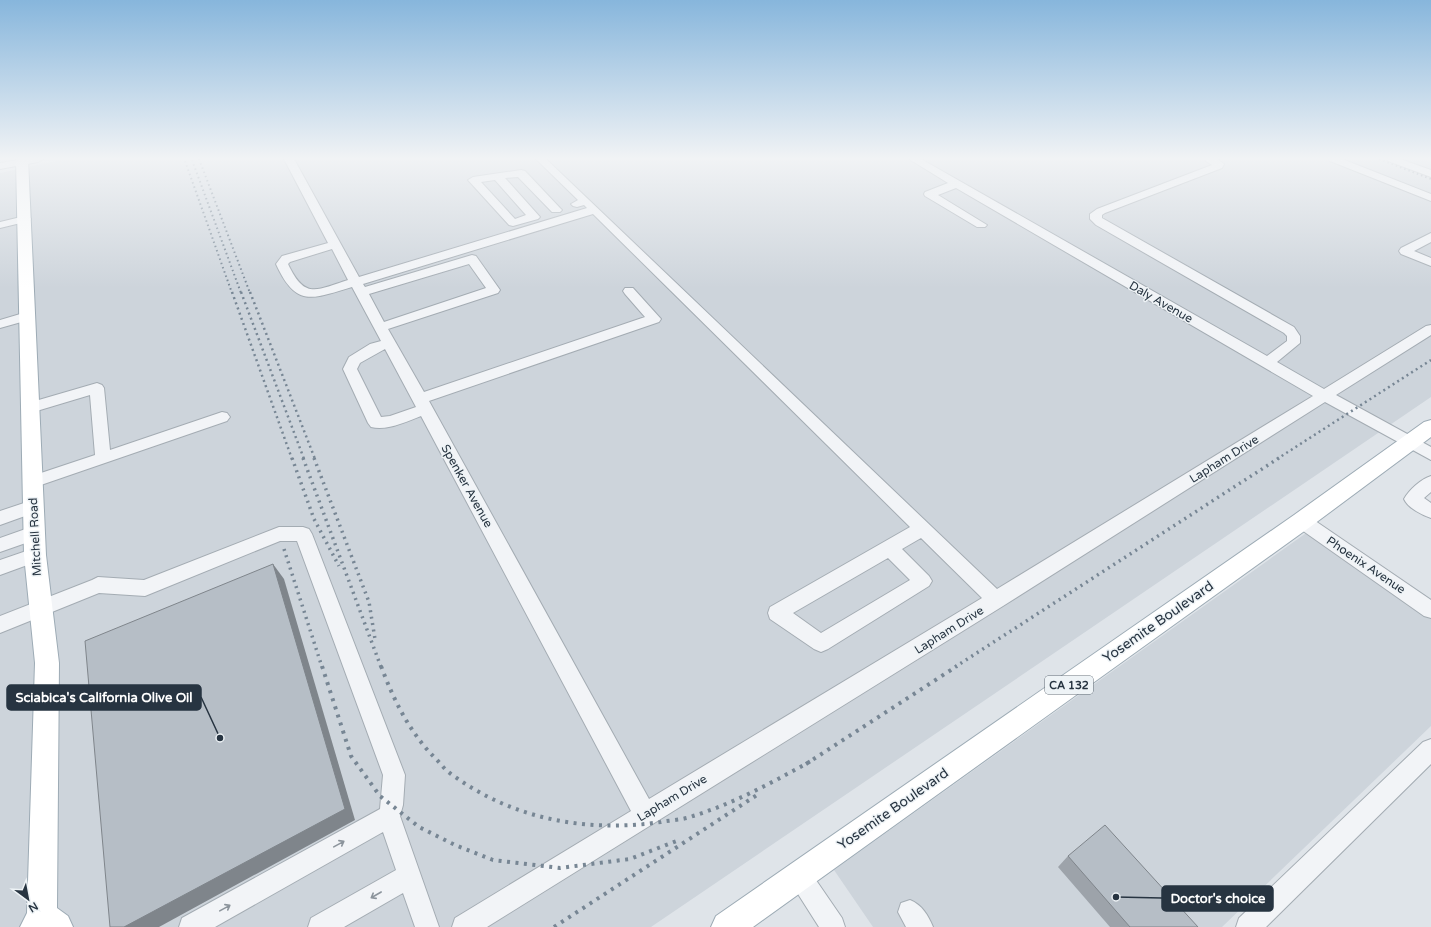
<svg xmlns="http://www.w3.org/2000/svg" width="1431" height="927" viewBox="0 0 1431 927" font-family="'Varela Round',sans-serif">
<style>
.built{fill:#cdd4db}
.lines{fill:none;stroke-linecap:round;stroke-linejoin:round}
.minor-casing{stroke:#a4acb3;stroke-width:2}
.major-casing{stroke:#9dabb5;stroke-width:2}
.minor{fill:#f2f4f7;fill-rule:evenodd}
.major{fill:#fff;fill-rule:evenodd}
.rail-far3{stroke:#778694;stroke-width:2;stroke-dasharray:1.5 3;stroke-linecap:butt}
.rail-far2{stroke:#778694;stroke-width:2.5;stroke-dasharray:2 3.5;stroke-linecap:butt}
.rail-far1{stroke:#778694;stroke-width:3.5;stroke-dasharray:2 4.5;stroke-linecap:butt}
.rail{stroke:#778694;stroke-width:4;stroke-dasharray:3 5.5;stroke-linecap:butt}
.wall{fill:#9da3aa}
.shaded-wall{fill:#7f858b}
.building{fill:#b6bec6;stroke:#7f858b}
.oneway{stroke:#8c949c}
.labels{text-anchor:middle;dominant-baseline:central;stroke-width:3;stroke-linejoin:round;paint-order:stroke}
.shield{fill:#eef3f6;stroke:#636d77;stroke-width:1}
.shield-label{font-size:11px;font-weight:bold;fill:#273441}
.street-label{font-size:12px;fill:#273441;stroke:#eef3f6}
.near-street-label{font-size:14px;fill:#273441;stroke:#eef3f6}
.leader{fill:none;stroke:#273441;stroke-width:1.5}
.callout-dot{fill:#273441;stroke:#eef3f6;stroke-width:1.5}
.callout{fill:#273441;stroke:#273441;stroke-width:1.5}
.callout-label{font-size:13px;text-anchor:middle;font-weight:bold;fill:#fff}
</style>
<rect width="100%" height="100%" fill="#dfe4e9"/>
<path class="built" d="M65,159H1431V397L651,927H0V173Z
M1309,531L1431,617V726L1222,927H873L834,870Z"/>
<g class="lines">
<defs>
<path id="minor" d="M24,159H43L38,162L0,169V163Z
M284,159H294L359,277L587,208L584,205L577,207L573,206L571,204L578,200L536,159H546L997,589L1313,396L956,188L938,195L987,225L985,227H977L925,196L924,194L925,192L948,183L909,159H921L1267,356L1287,341V336L1284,333L1096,225L1090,219V214L1097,209L1212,165L1206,161L1205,159H1217L1224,164L1222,168L1105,213L1102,215V218L1294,327L1300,336V343L1277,362L1324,389L1426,326L1431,325V335L1336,395L1431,447V460L1325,402L1003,606L487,927H452L455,918L631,811L421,416C406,422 387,431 371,427L368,423L343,369L349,357L370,344L381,341L352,287C312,299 296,308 276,264L282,256L328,243ZM593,214L910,527L770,607L768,613L770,619L814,649L821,652L828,649L929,586L932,581L929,576L902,549L921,538L982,598L649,799L429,401L659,322L661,319L633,288H625L623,291L625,294L645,317L424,392L388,329L498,293L500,290L476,256L472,255L365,287L363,284ZM332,249L348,280C316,290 305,300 288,264L290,262ZM469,264L486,288L384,322L369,294ZM385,349L416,407L390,416L381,417L357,369L360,363ZM888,558L910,580L821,633L793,613Z
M1329,159H1342L1431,194V201L1330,161Z
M1387,159H1400L1431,170V177L1388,161Z
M521,170L525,171L560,208L562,210L560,212H552L518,177L505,178L540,217L538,219L513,226L509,225L468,180L473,177ZM495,180L526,215L515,219L481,182Z
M25,216L29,217L31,219L29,221L0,228V222Z
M1431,233V242L1414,251L1431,258V266L1401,254L1399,251L1401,248Z
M27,312L32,313L34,316L32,319L0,328V320Z
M97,383L102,385L104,388L110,450L222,412L227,413L230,417L227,421L38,486L32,488L26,486L24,482L26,478L95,455L90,395L30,413L25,412L23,408L25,404Z
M1431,476V492L1424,498L1431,503V518C1422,515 1408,508 1404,499C1409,490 1421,479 1431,476Z
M33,500L39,501L41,506L39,511L0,525V511Z
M1302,514L1308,516L1431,600V618L1424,616L1296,526L1293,521L1296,516Z
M34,526L40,528L43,533L40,538L0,552V538Z
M279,527H303L309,529L312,534L405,775L403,805L400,816L439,927H415L403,893L344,927H308L311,918L396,870L383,832L215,927H179L182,918L380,809L383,775L297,541H280L145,596L99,593L0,633V616L92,580L98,577L144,580Z
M35,548L41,550L44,555L41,560L0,575V560Z
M1431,739V764L1266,927H1236L1239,918L1423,742Z
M799,863L807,867L842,918L845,927H819L791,883L787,875L791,867Z
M910,900C922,905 928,915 933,927H906L898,912L901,903Z"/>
<path id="major" d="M16,159H28L46,555L59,663L57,908L68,916L73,927H20L27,913L35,663L24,555Z
M1431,420V437L1310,527L753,927H711L716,916L1294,515L1424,422Z"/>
</defs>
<use href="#minor" class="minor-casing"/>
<use href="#major" class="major-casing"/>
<use href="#minor" class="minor"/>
<use href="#major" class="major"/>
<path class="rail-far3" d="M199,159L250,293
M1379,159L1431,179
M192,160L241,293
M185,161L232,293"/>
<path class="rail-far2" d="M232,292L292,459
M241,292L304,459
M250,292L315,459
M1277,459L1431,360"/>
<path class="rail-far1" d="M292,458L314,519L339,566
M303,458L381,667
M314,458L369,602L375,639
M284,549L322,667
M955,667L1279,458"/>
<path class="rail" d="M322,666L351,756L380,796L419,827L455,845L493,860L560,868L630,859L679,840
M381,666C394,701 410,733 436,759C441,764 445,770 451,774C512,819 586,833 661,822C671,820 683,820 693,816C735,803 773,782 811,761
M806,764L957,666
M554,927L757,795"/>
</g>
<path class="wall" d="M1068,856L1198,927H1110L1058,867Z"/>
<path class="shaded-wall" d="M273,564L284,579L355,820L159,927H124Z"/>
<path class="building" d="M273,564L345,809L124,927H110L85,641Z
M1105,825L1198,927H1130L1068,856Z"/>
<defs><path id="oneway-shaft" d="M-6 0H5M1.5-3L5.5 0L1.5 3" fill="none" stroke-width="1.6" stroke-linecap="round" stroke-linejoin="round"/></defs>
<g class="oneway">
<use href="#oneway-shaft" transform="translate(339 844) rotate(-29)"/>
<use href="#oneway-shaft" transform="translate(376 895) rotate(150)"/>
<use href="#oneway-shaft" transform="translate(225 908) rotate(-29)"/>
</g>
<linearGradient id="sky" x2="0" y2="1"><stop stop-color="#87b6dc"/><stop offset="0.55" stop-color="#f1f3f5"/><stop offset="1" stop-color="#f1f3f5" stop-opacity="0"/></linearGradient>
<rect width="1431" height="288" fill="url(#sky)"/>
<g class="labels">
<rect class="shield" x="1045" y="676" width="48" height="18" rx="3"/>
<g class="shield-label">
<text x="1069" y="685">CA 132</text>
</g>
<g class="street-label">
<text transform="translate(1161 302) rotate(30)">Daly Avenue</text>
<text transform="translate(1224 459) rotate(-32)">Lapham Drive</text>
<text transform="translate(467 486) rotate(61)">Spenker Avenue</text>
<text transform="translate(35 537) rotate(-93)">Mitchell Road</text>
<text transform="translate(1366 565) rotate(34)">Phoenix Avenue</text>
<text transform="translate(949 630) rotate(-32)">Lapham Drive</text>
<text transform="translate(672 798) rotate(-31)">Lapham Drive</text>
</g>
<g class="near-street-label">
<text transform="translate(1158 622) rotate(-35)">Yosemite Boulevard</text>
<text transform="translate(893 809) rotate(-35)">Yosemite Boulevard</text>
</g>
</g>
<path class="leader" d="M220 738L201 697M1116 897L1162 898"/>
<g class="callout-dot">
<circle cx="220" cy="738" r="4"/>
<circle cx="1116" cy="897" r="4"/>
</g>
<g class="callout">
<rect x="7" y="685" width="194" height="25" rx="4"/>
<rect x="1162" y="886" width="111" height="25" rx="4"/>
</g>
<g class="callout-label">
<text x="104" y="702">Sciabica's California Olive Oil</text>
<text x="1218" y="903">Doctor's choice</text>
</g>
<g transform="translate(28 899) rotate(148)" stroke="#eef3f6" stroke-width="3" paint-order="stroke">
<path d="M0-3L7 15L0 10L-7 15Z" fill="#273441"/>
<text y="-6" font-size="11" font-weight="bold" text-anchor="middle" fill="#273441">N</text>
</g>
</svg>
